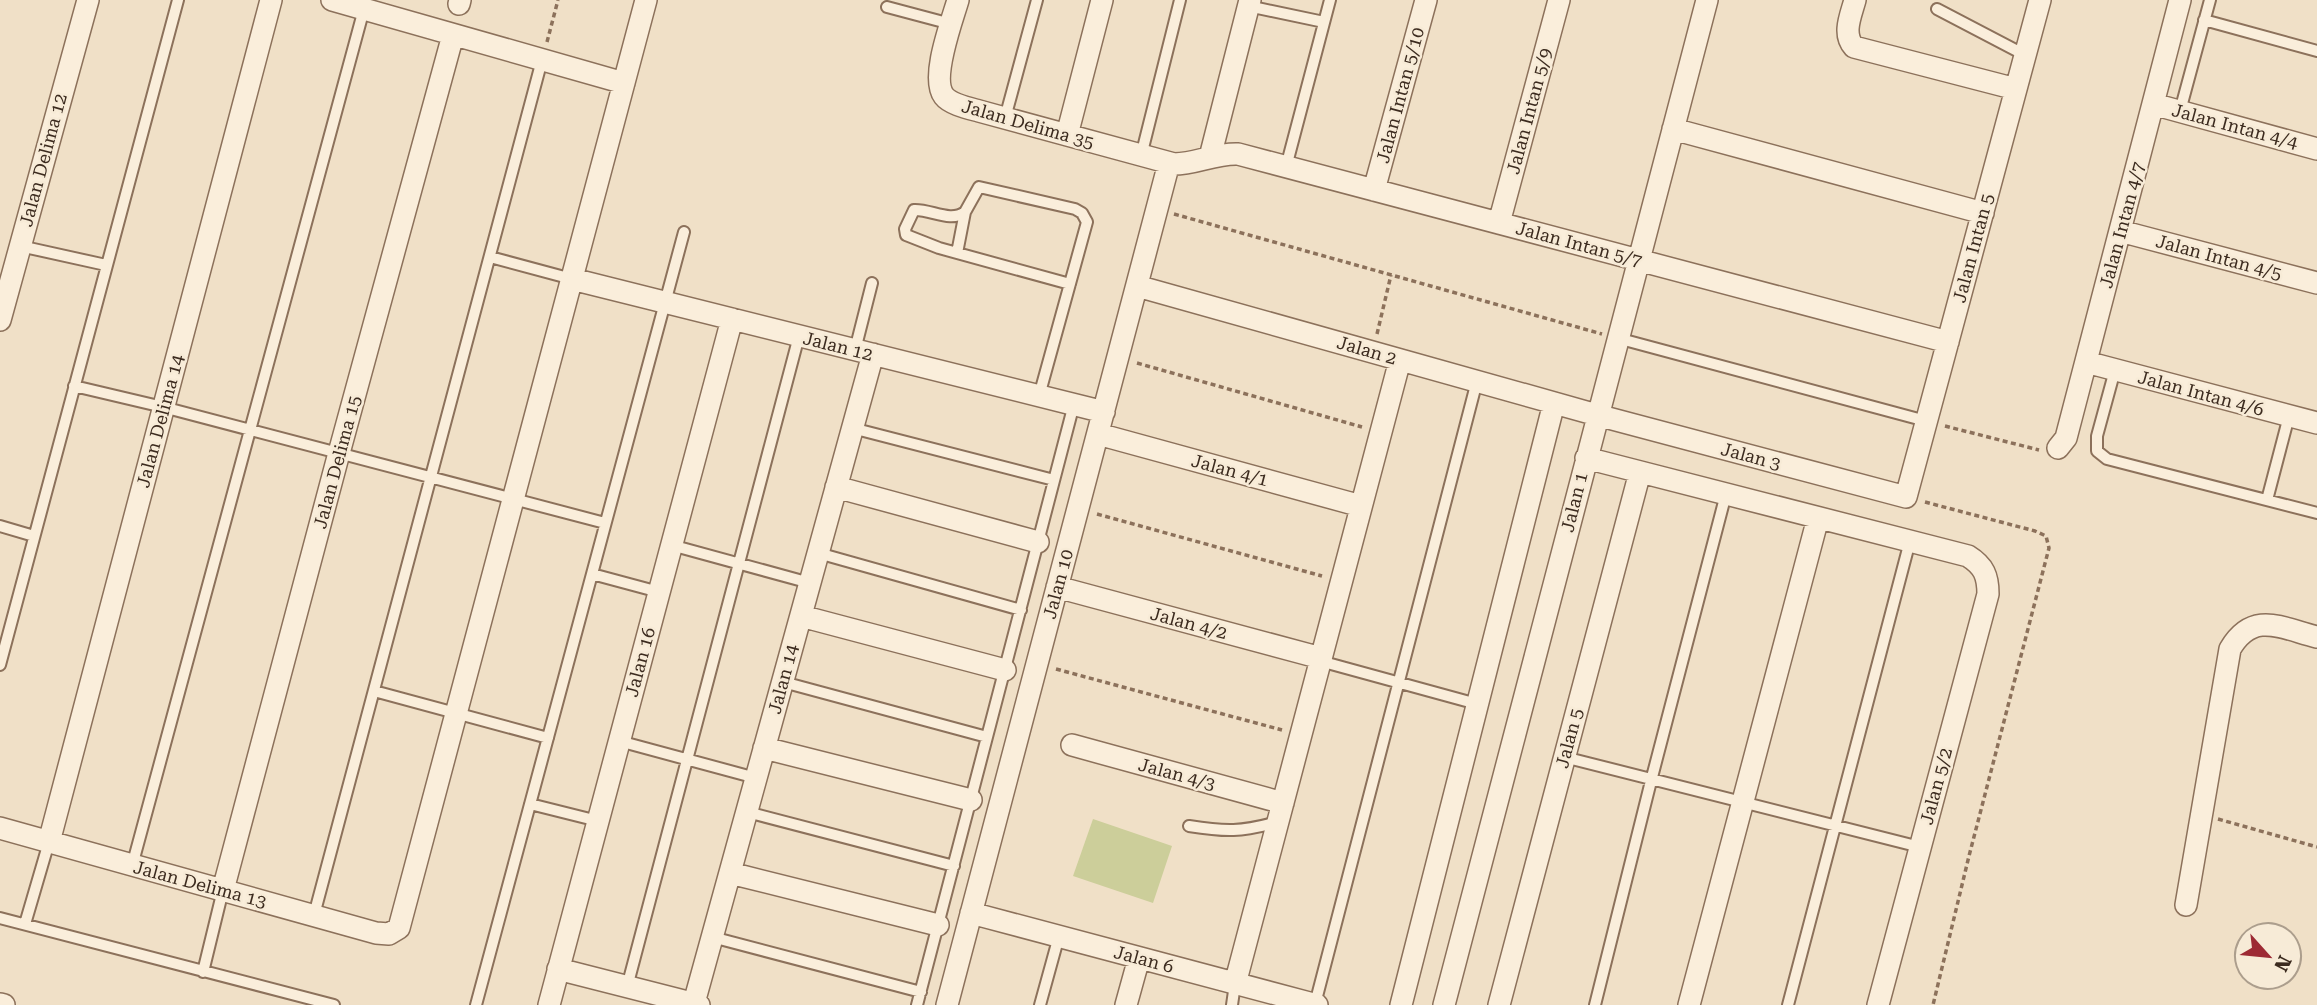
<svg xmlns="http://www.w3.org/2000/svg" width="2317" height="1005" viewBox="0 0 2317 1005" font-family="'Roboto Serif',serif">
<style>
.green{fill:#ccce9a}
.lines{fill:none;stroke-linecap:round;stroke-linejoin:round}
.service-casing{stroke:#8c715b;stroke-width:14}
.minor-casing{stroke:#8c715b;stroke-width:24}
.path{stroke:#8c715b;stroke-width:3.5;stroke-dasharray:5 3.5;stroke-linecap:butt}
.service{stroke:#faeedb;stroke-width:10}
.minor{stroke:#faeedb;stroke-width:21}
.labels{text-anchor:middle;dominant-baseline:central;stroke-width:5;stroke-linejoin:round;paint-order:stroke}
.street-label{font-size:18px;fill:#3c2b1f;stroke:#f7ebd7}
</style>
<rect width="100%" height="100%" fill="#f0e0c7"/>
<path class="green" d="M1093,819L1172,846L1153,903L1073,876Z"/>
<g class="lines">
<defs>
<path id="service" d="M1248,6L1324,22
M887,7L951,24
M1937,9L2025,55
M2204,20L2317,51
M2180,111L2210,0
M1005,118L1037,0
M1141,156L1180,0
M1286,167L1330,0
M965,212C950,223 931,209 914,210L905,229L906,235L939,248L1070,284
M20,246L106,265
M957,253L965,212L979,187L1075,209L1082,213L1087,222L1039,396
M490,257L572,279
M1617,338L1926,421
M855,350L872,283
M2115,370L2097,436V451L2107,459L2317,513
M74,386L163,407L605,523
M852,428L1054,480
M2267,500L2289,416
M0,526L34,536
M671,545L810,583
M818,553L1021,610
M592,574L659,592
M1320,661L1477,704
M0,665L178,0
M783,682L987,737
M374,691L548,738
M619,741L756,778
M1564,757L1920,847
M530,804L598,821
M747,812L954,866
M1189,826C1227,832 1240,832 1278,822
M132,866L364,9
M314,915L542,60
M0,918L334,1005
M25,924L49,842
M712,937L921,992
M203,972L223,890
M627,987L799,336
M1315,1004L1477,381
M476,1005L684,232
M917,1005L1074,404
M1040,1005L1059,936
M1232,1005L1235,984
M1595,1005L1651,781L1726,494
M1788,1005L1910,541"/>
<path id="minor" d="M332,0L624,83
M958,0C952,21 930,78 944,96C950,104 968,108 979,111L1174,164C1196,164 1215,153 1238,154L1948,342
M1855,0C1851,15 1842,34 1854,47L2016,89
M459,4L460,0
M2153,104L2317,149
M1673,129L1983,213
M1067,135L1102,0
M1210,157L1250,0
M1374,190L1426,0
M1499,223L1559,0
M2120,231L2317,283
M572,279L1104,412
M1137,286L1597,415L1906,497L2040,0
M0,320L88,0
M2086,362L2317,423
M1098,434L1361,506
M2058,448L2066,438L2180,0
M1586,458L1968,556C1984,566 1988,576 1988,594L1878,1005
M836,487L1038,542
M1057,587L1321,658
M801,616L1005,670
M1072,745L1283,803
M764,748L971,800
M0,828L376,933L389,934L399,928L646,0
M49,842L271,0
M730,873L938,925
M223,890L339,453L453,35
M2186,905L2230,649C2253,610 2281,628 2317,637
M971,913L1317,1005
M558,969L699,1005
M1235,984L1400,360
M694,1003L873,354
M0,1004L4,1005
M549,1005L732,319
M947,1005L1169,163
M1126,1005L1139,958
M1401,1005L1554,403
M1444,1005L1707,0
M1499,1005L1640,472
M1689,1005L1818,518"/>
</defs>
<use href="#service" class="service-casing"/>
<use href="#minor" class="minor-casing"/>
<path class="path" d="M547,42L558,0
M1174,214L1602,334
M1377,334L1391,275
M1137,363L1362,427
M1945,426L2039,450
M1925,502L2035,531L2046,536L2049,548L1969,856L1933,1005
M1097,514L1322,576
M1056,669L1282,730
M2218,819L2317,847"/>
<use href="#service" class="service"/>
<use href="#minor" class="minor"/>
</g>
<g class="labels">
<g class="street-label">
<text transform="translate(1400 95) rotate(-75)">Jalan Intan 5/10</text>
<text transform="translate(1529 111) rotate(-75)">Jalan Intan 5/9</text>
<text transform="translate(1028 124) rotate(16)">Jalan Delima 35</text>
<text transform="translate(2235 126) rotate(15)">Jalan Intan 4/4</text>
<text transform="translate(43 160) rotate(-75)">Jalan Delima 12</text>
<text transform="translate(2122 225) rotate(-75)">Jalan Intan 4/7</text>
<text transform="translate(1579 244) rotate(15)">Jalan Intan 5/7</text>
<text transform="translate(1973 248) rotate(-75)">Jalan Intan 5</text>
<text transform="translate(2219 257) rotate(15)">Jalan Intan 4/5</text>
<text transform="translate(838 346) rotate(14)">Jalan 12</text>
<text transform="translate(1367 350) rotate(16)">Jalan 2</text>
<text transform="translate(2201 393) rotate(15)">Jalan Intan 4/6</text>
<text transform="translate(160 421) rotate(-75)">Jalan Delima 14</text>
<text transform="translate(1751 456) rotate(15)">Jalan 3</text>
<text transform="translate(337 462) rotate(-75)">Jalan Delima 15</text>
<text transform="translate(1230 470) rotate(15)">Jalan 4/1</text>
<text transform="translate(1574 502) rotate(-76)">Jalan 1</text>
<text transform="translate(1058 584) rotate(-75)">Jalan 10</text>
<text transform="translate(1189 623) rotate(15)">Jalan 4/2</text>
<text transform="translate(640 662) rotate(-75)">Jalan 16</text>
<text transform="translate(783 679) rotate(-75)">Jalan 14</text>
<text transform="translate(1569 738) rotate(-75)">Jalan 5</text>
<text transform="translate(1177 774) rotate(15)">Jalan 4/3</text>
<text transform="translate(1936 786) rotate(-75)">Jalan 5/2</text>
<text transform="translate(200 884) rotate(15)">Jalan Delima 13</text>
<text transform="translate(1144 959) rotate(15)">Jalan 6</text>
</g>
</g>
<g transform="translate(2268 956) rotate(117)"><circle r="33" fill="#f7ebd7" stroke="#ac9e8d" stroke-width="2"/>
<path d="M0-5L12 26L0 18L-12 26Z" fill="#9d2a34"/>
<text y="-10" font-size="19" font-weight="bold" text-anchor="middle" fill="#3c2b1f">N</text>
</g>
</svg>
